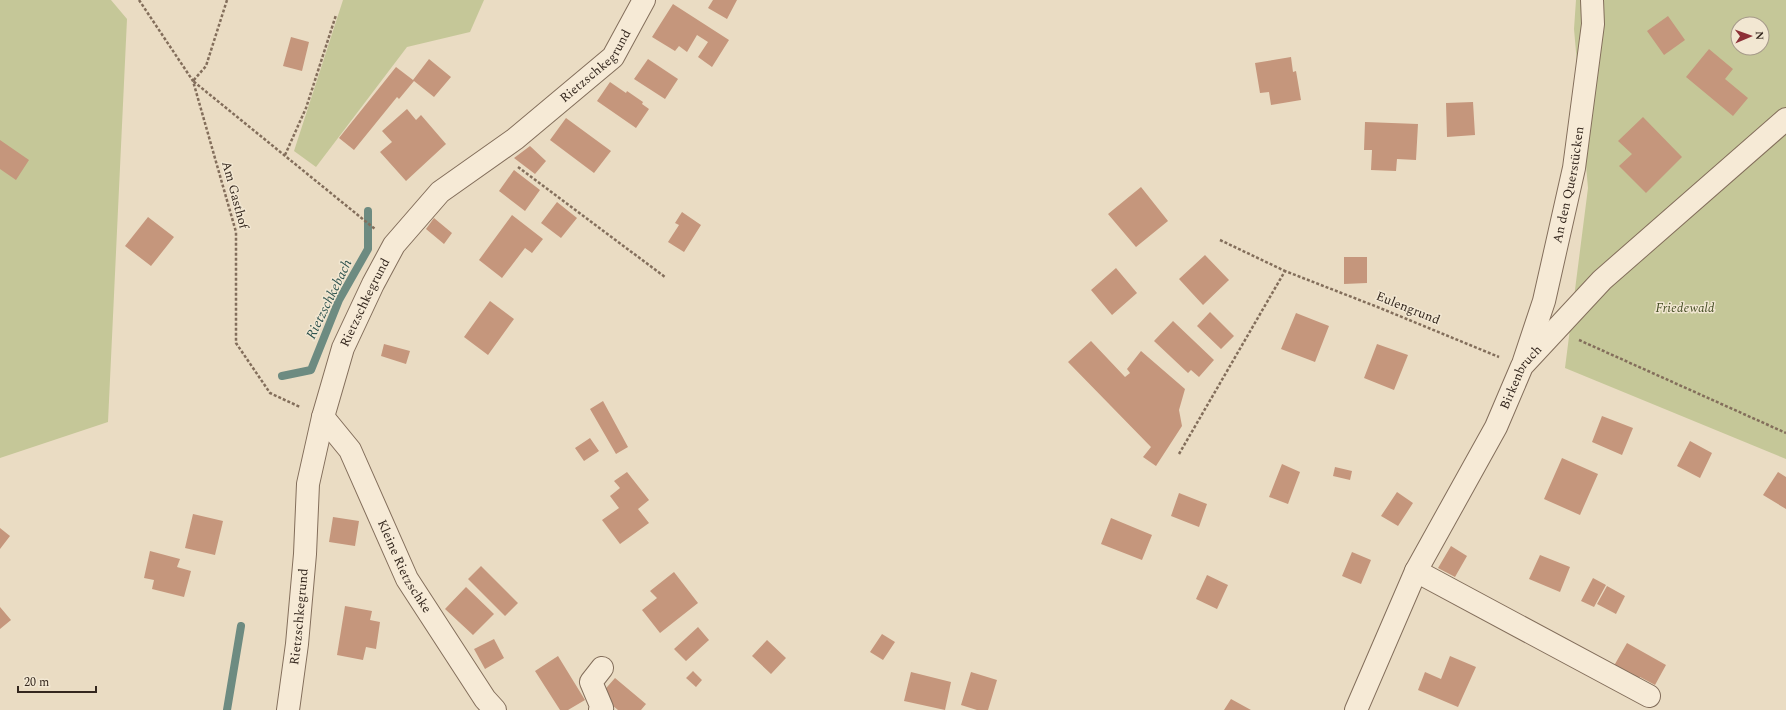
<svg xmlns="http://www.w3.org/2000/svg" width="1786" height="710" viewBox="0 0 1786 710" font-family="Spectral,serif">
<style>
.green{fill:#c5c798;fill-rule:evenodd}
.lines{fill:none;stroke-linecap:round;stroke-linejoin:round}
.stream{stroke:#6d8b81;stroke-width:8}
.building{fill:#c5967c}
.minor-casing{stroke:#836e5b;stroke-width:24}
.path{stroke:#836e5b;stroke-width:2.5;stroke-dasharray:3 2;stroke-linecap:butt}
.minor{stroke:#f6ead6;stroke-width:22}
.labels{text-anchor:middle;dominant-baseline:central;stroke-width:3;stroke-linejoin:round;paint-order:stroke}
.street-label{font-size:13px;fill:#34271e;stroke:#f2e7d2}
.park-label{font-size:13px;font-style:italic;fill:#474f26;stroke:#f2e7d2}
.water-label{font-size:14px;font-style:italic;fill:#2f534e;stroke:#f2e7d2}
</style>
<rect width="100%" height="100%" fill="#eadcc3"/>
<path class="green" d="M0,0H111L127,19L108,422L0,458Z
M343,0H484L470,32L407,47L316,167L294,151Z
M1576,0H1786V459L1565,368L1588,188L1574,29ZM1738,24H1762V48H1738Z"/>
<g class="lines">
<path class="stream" d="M282,376L311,370L339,300L368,249V211
M227,710L241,626"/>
</g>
<path class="building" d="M713,0H737L727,19L708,8Z
M673,4L729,40L712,67L698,57L708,42L697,35L687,52L679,46L675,51L652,37Z
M1668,16L1685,40L1664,55L1647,31Z
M291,37L309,42L302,71L283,66Z
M1709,49L1733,69L1725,79L1748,98L1733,116L1686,77Z
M1291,57L1293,72L1296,71L1301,100L1271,105L1269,92L1260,93L1255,63Z
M429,59L451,77L434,97L414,81L399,99L397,97L354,150L339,138L396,67L413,80Z
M648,59L678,79L665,99L634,79Z
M610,82L626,93L627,91L643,102L642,104L649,109L636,128L597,101Z
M1473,102L1475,135L1447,137L1446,103Z
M407,109L416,120L421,115L446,144L406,181L380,152L392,142L382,131Z
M1643,117L1682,157L1646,193L1619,166L1632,154L1618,141Z
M566,118L611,151L594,173L550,140Z
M1365,122L1418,124L1416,160L1397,159L1396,171L1371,170L1372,150H1364Z
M0,140L29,160L16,180L0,169Z
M530,146L546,161L535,174L514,158Z
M514,170L540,190L525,211L499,191Z
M1141,187L1168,221L1136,247L1108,214Z
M557,202L577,218L561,238L541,223Z
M682,212L701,225L684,252L668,242L679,225L675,223Z
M512,215L543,239L532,253L525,248L502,278L479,260Z
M148,217L174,237L151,266L125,246Z
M434,218L452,233L444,244L426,229Z
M1205,255L1229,280L1203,305L1179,279Z
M1344,257H1367V283L1344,284Z
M1116,268L1137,293L1112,315L1091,290Z
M490,301L514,319L488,355L464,337Z
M1210,312L1234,336L1221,349L1197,326Z
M1296,313L1329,326L1315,362L1281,349Z
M1173,321L1214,360L1199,377L1191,370L1188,373L1154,341Z
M1091,341L1125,377L1130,373L1127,369L1141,351L1185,389L1179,410L1182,426L1156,466L1143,457L1151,447L1068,362Z
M384,344L410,351L406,364L381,356Z
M1377,344L1408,355L1394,390L1364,378Z
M603,401L628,447L616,454L590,409Z
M1602,416L1633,428L1622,455L1592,442Z
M590,438L599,451L584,461L575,448Z
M1690,441L1712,453L1700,478L1677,466Z
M1562,458L1598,474L1580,515L1544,499Z
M1282,464L1300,472L1288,504L1269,497Z
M1335,467L1352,471L1350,480L1333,476Z
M627,472L649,500L638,509L649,523L620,544L602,520L619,508L610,496L620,488L614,481Z
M1778,472L1786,477V509L1763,495Z
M1397,492L1413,503L1398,526L1381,516Z
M1179,493L1207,504L1199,527L1171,516Z
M193,514L223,521L215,555L185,548Z
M333,517L359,521L355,546L329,542Z
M1111,518L1152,535L1142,560L1101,544Z
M0,528L10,536L0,549Z
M1451,546L1467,556L1455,577L1438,568Z
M150,551L180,559L177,567L191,571L184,597L152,589L154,580L144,578Z
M1352,552L1371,560L1361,584L1342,576Z
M1540,555L1570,567L1560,592L1529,579Z
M481,566L518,603L505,616L468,579Z
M674,572L698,603L660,633L642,610L657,598L650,591Z
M1207,575L1228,585L1217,609L1196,599Z
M1593,578L1606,585L1594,607L1581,601Z
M1607,586L1625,596L1616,614L1597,604Z
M466,587L494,614L473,635L445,609Z
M345,606L372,611L370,620L380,622L376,649L366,647L363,660L337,655Z
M0,607L11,620L0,629Z
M698,627L709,640L686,661L674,649Z
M882,634L895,642L883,660L870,652Z
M494,639L504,658L485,669L474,649Z
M767,640L786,658L771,674L752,656Z
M1627,643L1666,665L1655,685L1640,677L1636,685L1611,671Z
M558,656L585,700L568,710H560L535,671Z
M1450,656L1476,667L1458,707L1418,690L1425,672L1441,679Z
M693,671L702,680L696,687L686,678Z
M911,672L951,682L945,710L904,701Z
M971,672L997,680L988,710H977L961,705Z
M615,678L646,704L641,710H618L600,695Z
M1231,699L1251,710H1224Z"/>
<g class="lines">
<defs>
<g id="minor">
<path id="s1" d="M1524,361L1544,301L1574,168L1593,24L1592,0"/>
<path id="s2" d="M323,417L350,450L407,579L485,699L495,710"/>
<path d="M1416,571L1649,696"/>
<path id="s3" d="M288,710L297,644L305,554L308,484L323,417L343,348L373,284L394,245L440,192L515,139L613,57L644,0"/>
<path d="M600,710L602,708L591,682L602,668"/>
<path id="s4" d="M1356,710L1416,571L1496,427L1522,366L1602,280L1786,119"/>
</g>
</defs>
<use href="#minor" class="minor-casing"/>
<path class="path" d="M139,0L193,81L236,232V343L270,393L300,407
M227,0L206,66L193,81L375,229
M285,155L306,108L336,15
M518,167L665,277
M1220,240L1285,271
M1579,340L1786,433
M1179,454L1285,271L1380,308L1499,357"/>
<use href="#minor" class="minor"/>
</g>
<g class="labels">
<g class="street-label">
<text stroke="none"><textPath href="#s3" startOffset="754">Rietzschkegrund</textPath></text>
<text stroke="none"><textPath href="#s1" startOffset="182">An den Querstücken</textPath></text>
<text transform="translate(235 195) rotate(75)">Am Gasthof</text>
<text stroke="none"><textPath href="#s3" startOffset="418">Rietzschkegrund</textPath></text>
<text transform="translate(1408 308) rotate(22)">Eulengrund</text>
<text stroke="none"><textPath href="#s4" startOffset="372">Birkenbruch</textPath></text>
<text stroke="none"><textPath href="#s2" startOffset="171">Kleine Rietzschke</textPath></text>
<text stroke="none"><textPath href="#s3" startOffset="94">Rietzschkegrund</textPath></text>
</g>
<g class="park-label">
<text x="1685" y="308">Friedewald</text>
</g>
<g class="water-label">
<text transform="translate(329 299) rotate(-64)">Rietzschkebach</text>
</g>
</g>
<g transform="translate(1750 36) rotate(88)"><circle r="19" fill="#f2e7d2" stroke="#a69a8a"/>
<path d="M0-3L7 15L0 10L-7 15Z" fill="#8d3037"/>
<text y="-6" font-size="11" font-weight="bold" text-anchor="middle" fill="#34271e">N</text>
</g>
<path d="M18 686v6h78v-6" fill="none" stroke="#34271e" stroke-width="2"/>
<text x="24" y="686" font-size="12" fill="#34271e" stroke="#f2e7d2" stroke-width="3" paint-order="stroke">20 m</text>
</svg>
